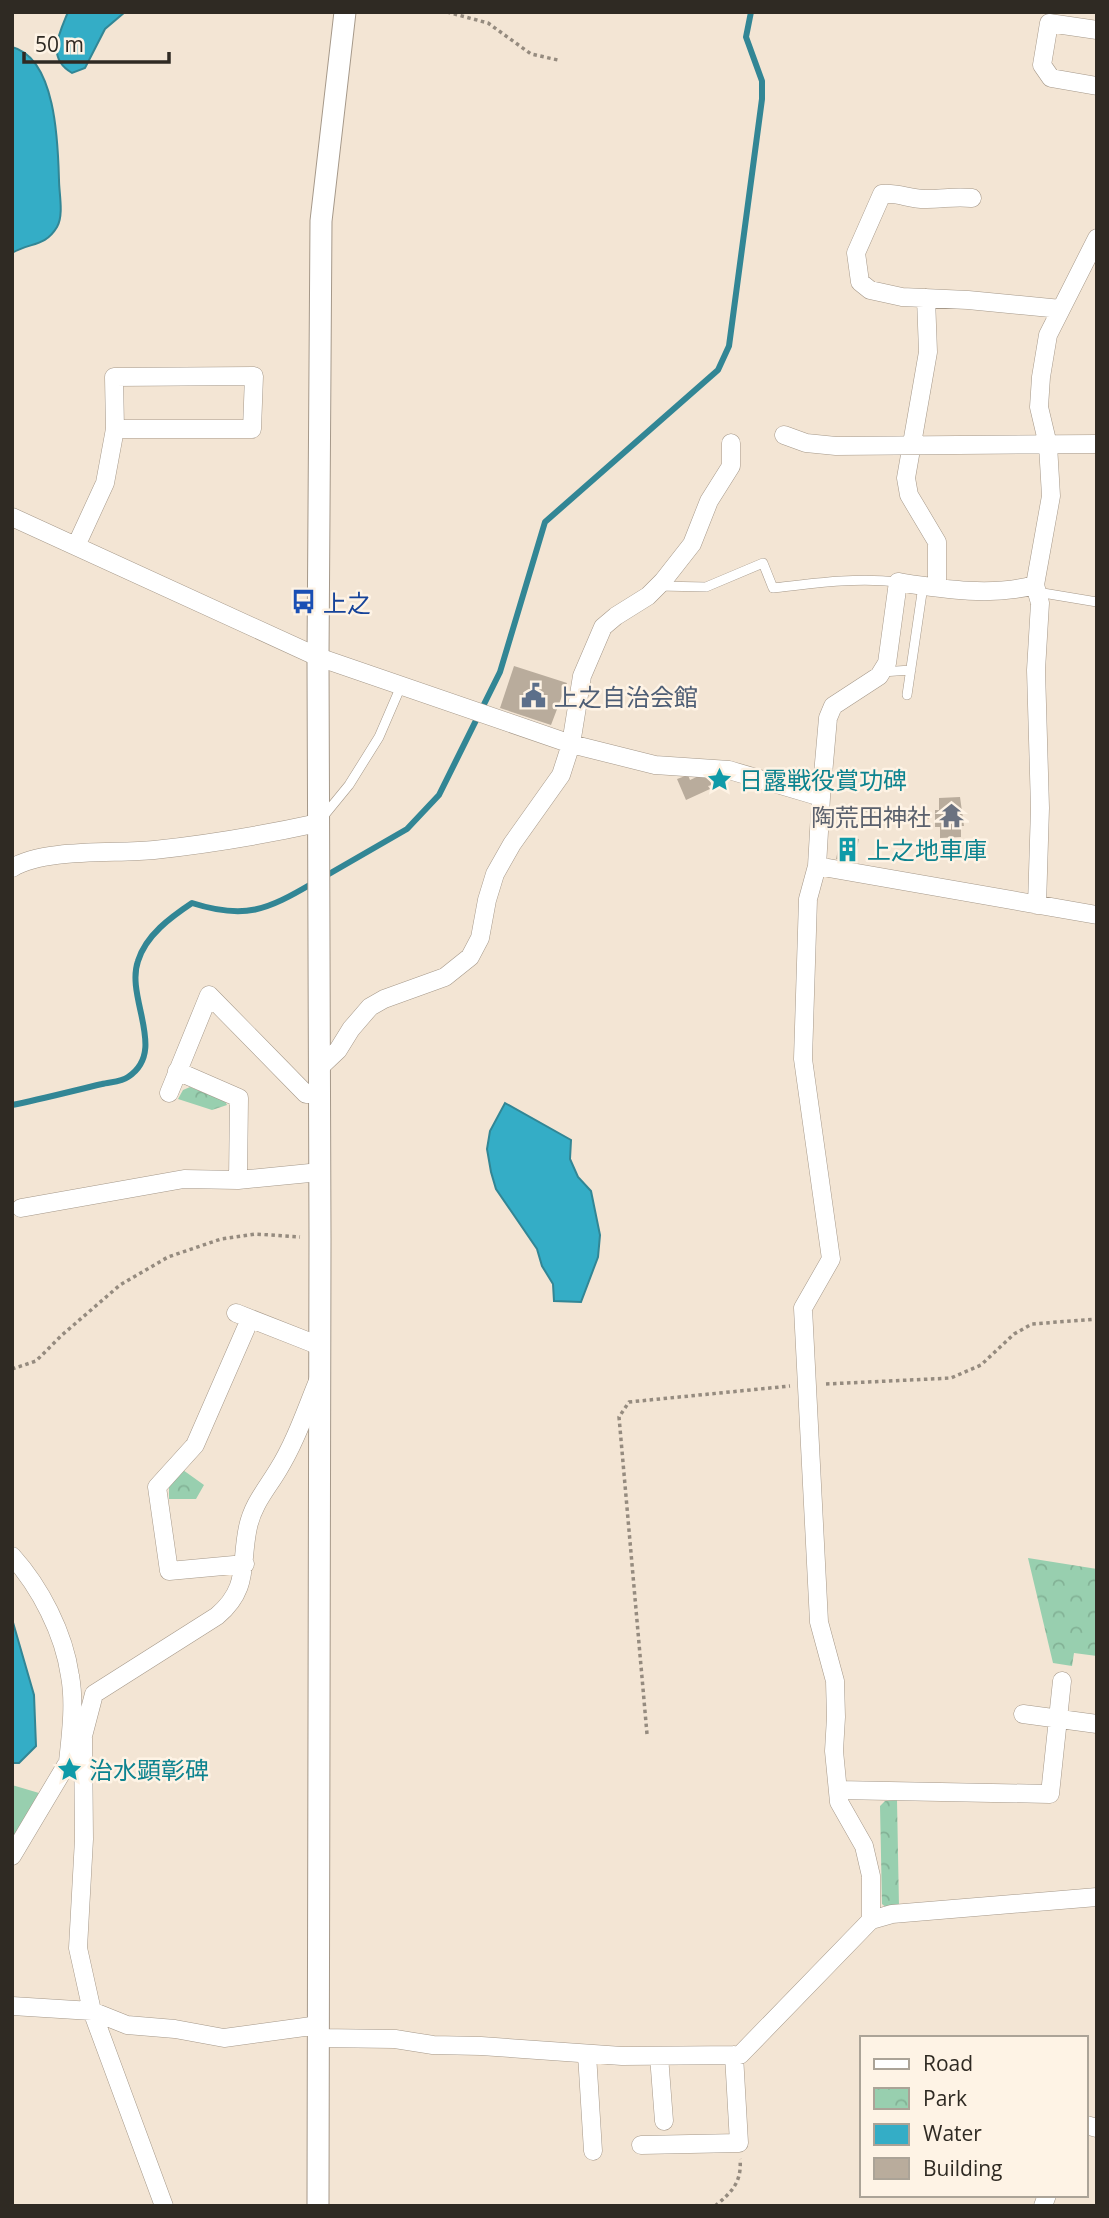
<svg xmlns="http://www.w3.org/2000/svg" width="1109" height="2218" viewBox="0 0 1109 2218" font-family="'Open Sans','Noto Sans JP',sans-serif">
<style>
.green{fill:#98cfaf}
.park{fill:url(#park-crowns)}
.water{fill:#34adc6;stroke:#328695;stroke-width:2}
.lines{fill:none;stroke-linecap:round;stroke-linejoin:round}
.stream{stroke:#328695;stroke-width:6}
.building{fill:#b9ac9c}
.service-casing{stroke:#a59889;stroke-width:10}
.minor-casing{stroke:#a59889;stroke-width:19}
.tertiary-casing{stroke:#a59889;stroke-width:23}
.path{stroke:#958b7f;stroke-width:3.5;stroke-dasharray:3.5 3.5;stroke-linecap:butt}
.service{stroke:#fff;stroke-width:9}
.minor{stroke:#fff;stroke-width:18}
.tertiary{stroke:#fff;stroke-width:21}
.labels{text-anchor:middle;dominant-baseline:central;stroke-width:5;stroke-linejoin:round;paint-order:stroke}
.transit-label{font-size:24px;fill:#164399;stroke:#fef3e5;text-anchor:start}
.service-label{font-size:24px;fill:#4e5e75;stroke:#fef3e5;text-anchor:start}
.culture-label{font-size:24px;fill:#0d838f;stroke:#fef3e5;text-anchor:start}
.worship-label{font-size:24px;fill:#5b616d;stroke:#fef3e5;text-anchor:end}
</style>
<defs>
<pattern id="park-crowns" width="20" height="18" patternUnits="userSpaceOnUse" patternTransform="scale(1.75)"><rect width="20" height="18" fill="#98cfaf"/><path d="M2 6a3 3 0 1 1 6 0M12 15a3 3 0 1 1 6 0" fill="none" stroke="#83b296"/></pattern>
</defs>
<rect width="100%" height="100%" fill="#f3e5d4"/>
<path class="green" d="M12,1785L39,1793L12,1839Z"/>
<path class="park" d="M190,1087L225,1101L227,1105L212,1110L178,1099L183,1090Z
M183,1470L204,1485L196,1499H169V1487Z
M1028,1558L1097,1569V1656L1074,1653L1072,1666L1053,1663Z
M897,1800L899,1907L887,1908L882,1904L880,1806L885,1801Z"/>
<path class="water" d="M68,12H125L105,29L85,68L72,73C46,58 59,34 68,12Z
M12,47C56,58 58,143 59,180C59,193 64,215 57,227C45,247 31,242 12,253Z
M505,1103L571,1140L570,1159L578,1177L591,1191L600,1235L598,1257L581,1302L554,1301L553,1284L542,1266L537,1249L496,1189L491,1172L487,1149L490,1131Z
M12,1619L34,1695L36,1746L19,1763H12Z"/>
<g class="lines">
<path class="stream" d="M322,878L407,829L439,795L500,672L545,522L718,370L729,346L762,99V81L746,37L751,12
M12,1105C42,1099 72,1091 102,1084C109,1082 122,1082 128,1077C168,1051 125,998 138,961C146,935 171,917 192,903C245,920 267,910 313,883"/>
</g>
<path class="building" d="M514,666L567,683L551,725L500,708Z
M703,774L707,775L712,785L708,786L710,789L686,800L677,779L688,775L690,780Z
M960,797L964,826H961V837L940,838V827H935V810H939V798Z
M841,836L859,839L854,862L836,859Z"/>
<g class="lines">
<defs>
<path id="service" d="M659,586L706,587L763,563L773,588C815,583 857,577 898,582
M1037,592L1097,602
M882,672L911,670
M907,695L923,586
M322,818L349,785L379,737L401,686"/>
<path id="minor" d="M1097,30L1049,23L1042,65L1051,78L1097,86
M972,198C954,196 944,199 927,199C911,200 898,192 882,194L856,253L860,282L870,290L902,297L968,300L1061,309
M926,298L928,352L906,478L909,495L937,542V587
M784,435L806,443L836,446L1097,444
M12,517L318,657L571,744L655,765L729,770L821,797L817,866L1097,915
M76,546L105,483L115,429L114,377L254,376L252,429H115
M821,797L828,718L833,706L879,676L887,663L898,582C943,589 991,597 1035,585
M817,866L808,899L803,1059L831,1259L803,1308L819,1622L835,1681L836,1717L834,1751L839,1802L864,1846L871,1876V1920L892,1914L1097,1897
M12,868C44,848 115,854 154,850C210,844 263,835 318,823
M1037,905L1040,808L1036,670L1040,603L1035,585L1051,496L1048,445L1039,407L1041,377L1048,335L1097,238
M319,1068L338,1050L351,1029L370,1007L384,999L445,977L470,957L480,938L487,900L495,874L512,844L561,775L571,744L582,676L603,627L616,616L648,596L663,581L692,544L709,501L731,466V443
M177,1071L239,1098L238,1180
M169,1093L209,995L306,1094H319
M21,1208L184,1179L238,1180L320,1172
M236,1313L320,1346
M12,1556C40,1587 64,1633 70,1676C75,1703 71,1734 68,1762
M245,1564L169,1571L157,1487L195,1445L250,1319
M1023,1714L1097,1724
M838,1790L1050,1794L1062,1681
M12,1856L68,1762L77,1761
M12,2006L92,2011L127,2025L175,2029L224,2038L319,2025
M319,2038L395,2039L433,2045L481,2046L622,2056L740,2055L871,1920
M587,2054L593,2151
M659,2056L664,2121
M1086,2125L1097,2128
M641,2145L739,2143L734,2055
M164,2206L92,2011L78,1948L84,1839L83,1736L94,1694L217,1616C250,1588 240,1564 248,1527C253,1504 266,1490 278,1470C295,1443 306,1410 318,1381
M1043,2206L1047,2195"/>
<path id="tertiary" d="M318,2206L320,1238L318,657L321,221L345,12"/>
</defs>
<use href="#service" class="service-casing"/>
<use href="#minor" class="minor-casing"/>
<use href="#tertiary" class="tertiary-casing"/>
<path class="path" d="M447,12L488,23L531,54L558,60
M837,807L929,817
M12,1369L36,1361L62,1335L120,1285L168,1257L221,1239L255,1234L300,1237
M826,1384L951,1378L981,1365L1014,1334L1032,1324L1097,1319
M647,1734L619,1417L629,1402L790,1386
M715,2206C732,2192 742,2182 740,2159"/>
<use href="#service" class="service"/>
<use href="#minor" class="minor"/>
<use href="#tertiary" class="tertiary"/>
</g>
<defs>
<symbol id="bus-bare" viewBox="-9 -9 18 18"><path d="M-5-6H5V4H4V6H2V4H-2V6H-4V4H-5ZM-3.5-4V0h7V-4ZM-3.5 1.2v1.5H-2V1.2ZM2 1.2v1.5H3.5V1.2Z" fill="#1a4fb4" stroke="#fef3e5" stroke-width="2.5" paint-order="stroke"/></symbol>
<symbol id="civic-bare" viewBox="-9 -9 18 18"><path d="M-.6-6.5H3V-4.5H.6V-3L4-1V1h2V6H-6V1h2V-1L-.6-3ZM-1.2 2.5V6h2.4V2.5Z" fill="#5c6f8a" stroke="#fef3e5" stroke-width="2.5" paint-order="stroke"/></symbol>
<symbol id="sight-bare" viewBox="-9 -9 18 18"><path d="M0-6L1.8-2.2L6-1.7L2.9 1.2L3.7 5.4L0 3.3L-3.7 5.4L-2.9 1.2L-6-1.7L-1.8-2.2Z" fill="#0f9aa8" stroke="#fef3e5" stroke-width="2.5" paint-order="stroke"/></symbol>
<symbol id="temple-bare" viewBox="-9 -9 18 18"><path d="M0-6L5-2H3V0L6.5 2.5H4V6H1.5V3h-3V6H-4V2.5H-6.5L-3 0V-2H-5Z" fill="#6b7280" stroke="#fef3e5" stroke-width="2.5" paint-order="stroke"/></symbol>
<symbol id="building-bare" viewBox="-9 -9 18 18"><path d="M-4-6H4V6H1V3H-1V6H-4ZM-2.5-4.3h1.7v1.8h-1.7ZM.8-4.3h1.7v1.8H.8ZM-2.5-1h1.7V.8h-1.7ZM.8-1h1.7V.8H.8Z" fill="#0f9aa8" stroke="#fef3e5" stroke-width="2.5" paint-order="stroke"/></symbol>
</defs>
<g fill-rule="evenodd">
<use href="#bus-bare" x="286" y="584" width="35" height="35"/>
<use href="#civic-bare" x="516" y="678" width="35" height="35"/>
<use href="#sight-bare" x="702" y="762" width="35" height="35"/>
<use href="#temple-bare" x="934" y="798" width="35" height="35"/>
<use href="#building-bare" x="830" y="832" width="35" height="35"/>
<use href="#sight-bare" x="52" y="1752" width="35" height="35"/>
</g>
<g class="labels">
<g class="transit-label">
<text x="323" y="602">上之</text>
</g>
<g class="service-label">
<text x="554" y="696">上之自治会館</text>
</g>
<g class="culture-label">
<text x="739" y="779">日露戦役賞功碑</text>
<text x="867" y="849">上之地車庫</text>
<text x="89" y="1769">治水顕彰碑</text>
</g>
<g class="worship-label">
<text x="931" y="816">陶荒田神社</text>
</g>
</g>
<rect width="1109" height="2218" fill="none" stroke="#2f2a23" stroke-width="28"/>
<rect x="860" y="2036" width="228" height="161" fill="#fef3e5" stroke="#aba397" stroke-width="2"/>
<rect x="874" y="2059" width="35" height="10" fill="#ffffff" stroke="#aba397" stroke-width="2"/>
<text x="923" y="2071" font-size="21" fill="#2f2a23">Road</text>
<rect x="874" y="2088" width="35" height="21" fill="url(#park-crowns)" stroke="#aba397" stroke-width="2"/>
<text x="923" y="2106" font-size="21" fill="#2f2a23">Park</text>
<rect x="874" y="2124" width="35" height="21" fill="#34adc6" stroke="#aba397" stroke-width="2"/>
<text x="923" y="2141" font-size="21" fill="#2f2a23">Water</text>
<rect x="874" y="2158" width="35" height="21" fill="#b9ac9c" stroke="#aba397" stroke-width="2"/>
<text x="923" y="2176" font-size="21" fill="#2f2a23">Building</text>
<path d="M24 52v10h145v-10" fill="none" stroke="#2f2a23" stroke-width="3.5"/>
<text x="35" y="52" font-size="21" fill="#2f2a23" stroke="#fef3e5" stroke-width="5" paint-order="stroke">50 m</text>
</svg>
